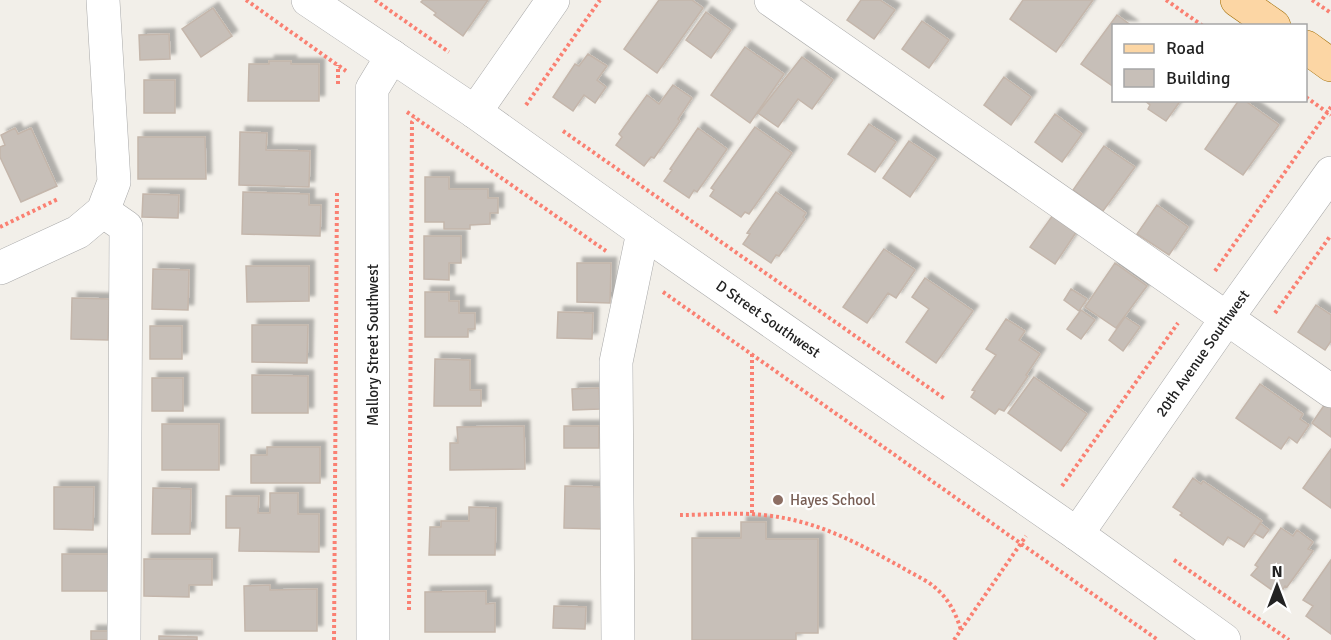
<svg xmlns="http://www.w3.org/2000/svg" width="1331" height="640" viewBox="0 0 1331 640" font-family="Signika,sans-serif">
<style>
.building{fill:#c7bfb8;stroke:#c4b6ab;stroke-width:1.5;filter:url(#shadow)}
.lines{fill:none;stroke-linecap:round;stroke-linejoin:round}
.minor-casing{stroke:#a9a9a9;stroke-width:34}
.major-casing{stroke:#a06b00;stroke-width:34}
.path{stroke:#fa8072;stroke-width:4;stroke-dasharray:3 3;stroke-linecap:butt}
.minor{stroke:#fff;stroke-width:33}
.major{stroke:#fcd6a4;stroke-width:33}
.education-dot{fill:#8d6e63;stroke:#fff;stroke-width:2}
.labels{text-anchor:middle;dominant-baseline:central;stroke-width:4.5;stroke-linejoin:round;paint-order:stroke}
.street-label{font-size:15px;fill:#222;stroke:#fff}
.education-label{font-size:15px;fill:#785e54;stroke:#fff;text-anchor:start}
</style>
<defs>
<filter id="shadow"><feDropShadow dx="5.5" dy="-5.5" stdDeviation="1.5" flood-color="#0004"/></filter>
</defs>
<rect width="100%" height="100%" fill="#f2efe9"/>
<path class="building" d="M423,0H488L463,36L434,15L436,13L421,2Z
M659,0H692L703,8L657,73L624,49Z
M861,0H880L895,10L874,39L847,20Z
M1023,0H1093L1056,52L1010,19Z
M213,8L232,36L201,57L182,29Z
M706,12L731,30L711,58L686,40Z
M1117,15L1132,26H1114V87L1081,64Z
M922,21L949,40L929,68L902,49Z
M169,34L170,59L140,60L139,35Z
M745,47L784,74L750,123L711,95Z
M588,54L607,66L597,80L606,87L595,103L584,95L573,111L553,97L575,64L579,66Z
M802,57L833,80L812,109L798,99L778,127L758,113Z
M269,61H291V64H319V101H248L249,64H269Z
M1004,77L1031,97L1011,125L984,105Z
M144,80H175V113H144Z
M673,85L692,98L678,119L680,121L654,158L651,157L644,166L616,145L622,137L619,134L647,95L659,104Z
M1144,100H1181L1166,121L1148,109L1150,105Z
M1239,100H1244L1279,125L1243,175L1205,149Z
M1055,114L1082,134L1062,162L1035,142Z
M869,124L896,142L875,172L848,154Z
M755,127L792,153L749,214L745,212L741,217L710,196L714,190L711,188Z
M15,128L18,134L31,128L57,186L21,202L0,157V147L5,145L1,135Z
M698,128L727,149L697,192L694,190L689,198L664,181L672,170L670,169Z
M240,132L267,133L266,150L310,151L309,187L239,185Z
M138,137H205L206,179H138Z
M909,141L936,159L910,197L883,178Z
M1104,146L1135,167L1103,211L1073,190Z
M425,177H449V189H488V198H498V213H490V224L470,225V229H444V222H425Z
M243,192L309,194V205H321L320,236L242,234Z
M776,192L806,213L803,217L805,219L779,256L776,255L771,263L743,244L750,234L747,233Z
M143,194L179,195L178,218L142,217Z
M1157,205L1188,227L1169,255L1137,234Z
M1053,215L1077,231L1055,264L1030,247Z
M424,236H461V263H449V280L424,279Z
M884,249L915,270L896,298L888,293L867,323L843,307Z
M577,263H611L610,303L577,302Z
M1115,263L1147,286L1116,328L1085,307Z
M246,266H309V301L247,302Z
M153,269L189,270L188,310L152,309Z
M925,278L973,311L936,363L906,342L929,309L912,297Z
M1071,289L1087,299L1079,311L1064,300Z
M425,292H449V301H459V313H475V329H468V337H425Z
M72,298L109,299L108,340L71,339Z
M1316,305L1331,315V341L1325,350L1298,332Z
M1081,310L1095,320L1081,339L1067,329Z
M558,312L593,313L592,339L557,338Z
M1125,317L1140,327L1123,351L1109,340Z
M1006,319L1025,331L1019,340L1040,354L1026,375L1028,376L1004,411L999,409L995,414L971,397L975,391L972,390L996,355L986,349Z
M252,325H308L307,363L252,362Z
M150,326H182V359H150Z
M435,359L470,360V390H481V406H434Z
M252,375L308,376V413H252Z
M1034,377L1087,414L1061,451L1008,413Z
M152,378H183V411H152Z
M1260,384L1303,414L1300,419L1309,425L1297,443L1289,437L1281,449L1236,418Z
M599,388L600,409L573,410L572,389Z
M1325,404L1331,408V437L1312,423Z
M162,424H219V470H162Z
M524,426L525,469L450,470V443H458L457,427Z
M564,426H599V448H564Z
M267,447H320V483H251V455H267Z
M1331,449V508L1303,488Z
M1193,478L1201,484L1203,481L1262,521L1244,547L1228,537L1223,545L1180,515L1182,513L1173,507Z
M565,486L603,487L602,529L564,528Z
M54,487H94L93,530L54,529Z
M153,488L191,489L190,534H152Z
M270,493H298V514H319V552L239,551L240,528H226V496H259L258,513H270Z
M469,507L496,508L495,555H429L430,527H441V521H469Z
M741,522H766V539H818V633H796V640H692V538H741Z
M1260,523L1269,530L1263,538L1254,533Z
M1281,528L1293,536L1297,530L1313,542L1308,549L1313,551L1287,587L1285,586L1279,595L1251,575L1258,567L1255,565Z
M62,554H113V591H62Z
M144,559H212V585H189V597L144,596Z
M1331,560V634L1306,616L1313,606L1303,600Z
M270,585V590L317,589V631H245L244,586Z
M486,591V604L495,603V632H425V592Z
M554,606L586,607L585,629L553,628Z
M91,631H113V640H91Z
M159,636L197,637V640H159Z"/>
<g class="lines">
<defs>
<g id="minor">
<path id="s1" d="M308,0L475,112L643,232L1077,534L1224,640"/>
<path d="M771,0L1331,391"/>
<path d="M475,112L553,0"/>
<path d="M103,211L126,227L124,640"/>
<path d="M0,268L78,232L103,211L114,182L103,0"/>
<path id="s2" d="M1077,534L1227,318L1331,173"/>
<path d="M373,640L372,89L392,56"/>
<path d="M618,640L616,362L643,232"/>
</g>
<path id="major" d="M1237,0L1274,26
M1306,47L1331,65"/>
</defs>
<use href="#minor" class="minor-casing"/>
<use href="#major" class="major-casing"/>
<path class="path" d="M246,0L346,71
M375,0L449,52
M1166,0L1203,26
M1312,0L1331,13
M338,84V65
M1306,97L1331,115
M526,105L600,0
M407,112L606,251
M563,131L945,399
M0,227L58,199
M1215,271L1331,107
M663,292L1158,640
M1275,313L1331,235
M752,354V514
M1062,486L1178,323
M680,515C707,515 736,512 763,515C826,521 873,552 928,582C946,595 954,608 961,630
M1174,560L1289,640
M409,610L412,122L415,118
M334,640L337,191
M954,640L1026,536"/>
<use href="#minor" class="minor"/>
<use href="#major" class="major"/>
</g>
<circle class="education-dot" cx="778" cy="500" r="6"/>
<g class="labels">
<g class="street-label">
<text stroke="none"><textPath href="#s1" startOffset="560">D Street Southwest</textPath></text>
<text transform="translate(373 345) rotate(-90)">Mallory Street Southwest</text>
<text stroke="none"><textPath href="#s2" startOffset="220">20th Avenue Southwest</textPath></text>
</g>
<g class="education-label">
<text x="790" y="500">Hayes School</text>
</g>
</g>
<rect x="1112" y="24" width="195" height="78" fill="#ffffff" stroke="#a7a7a7" stroke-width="1.5"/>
<rect x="1124" y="44" width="30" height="9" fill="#fcd6a4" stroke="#a7a7a7" stroke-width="1.5"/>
<text x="1166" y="54" font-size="18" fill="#222222">Road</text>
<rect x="1124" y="69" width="30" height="18" fill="#c7bfb8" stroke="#a7a7a7" stroke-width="1.5"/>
<text x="1166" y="84" font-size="18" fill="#222222">Building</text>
<g transform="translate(1277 586)" stroke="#ffffff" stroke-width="4.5" paint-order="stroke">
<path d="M0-4.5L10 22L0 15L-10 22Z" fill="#222222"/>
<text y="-9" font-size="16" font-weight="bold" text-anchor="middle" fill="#222222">N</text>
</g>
</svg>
